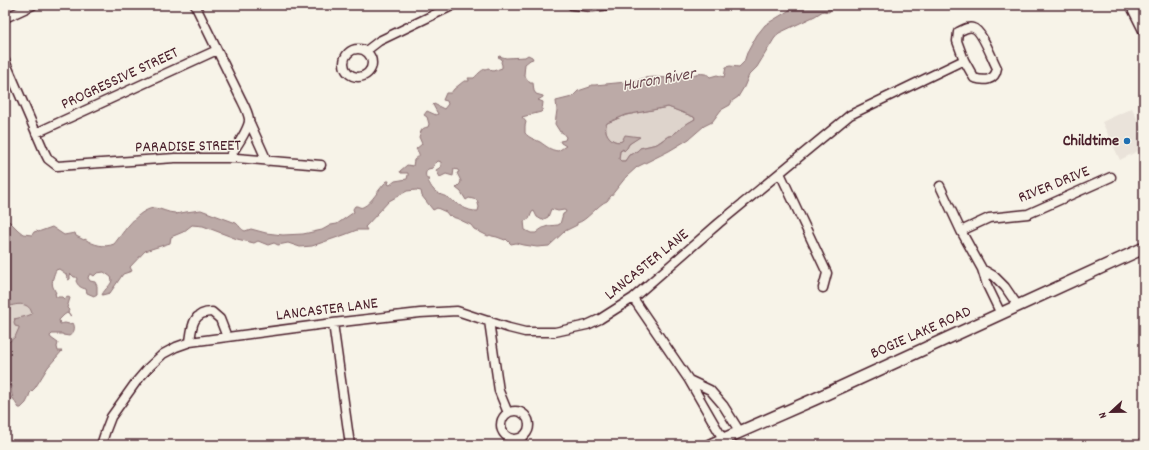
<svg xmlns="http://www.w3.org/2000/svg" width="1149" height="450" viewBox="0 0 1149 450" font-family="Dekko,sans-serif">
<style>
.built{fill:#eae3da}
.green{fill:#ded4cc;stroke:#947a7c}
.water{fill:#bcaaa7;stroke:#8e7275;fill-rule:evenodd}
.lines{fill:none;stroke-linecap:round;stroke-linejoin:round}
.street-casing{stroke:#4a1f2b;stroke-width:11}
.secondary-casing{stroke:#4a1f2b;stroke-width:14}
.street{stroke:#f7f3e8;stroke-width:8}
.secondary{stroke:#f7f3e8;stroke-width:11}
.poi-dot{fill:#1f6fb2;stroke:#f7f3e8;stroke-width:1.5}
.labels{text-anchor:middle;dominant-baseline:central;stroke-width:3;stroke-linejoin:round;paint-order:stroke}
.street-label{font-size:16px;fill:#4a1f2b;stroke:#f7f3e8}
.poi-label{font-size:16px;font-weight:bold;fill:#4a1f2b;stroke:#f7f3e8;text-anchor:end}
.water-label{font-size:17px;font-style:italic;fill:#6c4950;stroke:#f7f3e8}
</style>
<rect width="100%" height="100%" fill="#f7f3e8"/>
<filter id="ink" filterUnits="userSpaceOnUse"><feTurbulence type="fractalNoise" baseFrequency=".025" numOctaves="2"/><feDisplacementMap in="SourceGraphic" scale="8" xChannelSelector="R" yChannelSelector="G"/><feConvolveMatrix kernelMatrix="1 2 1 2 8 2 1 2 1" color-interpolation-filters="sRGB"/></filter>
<g filter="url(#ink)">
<path class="built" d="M1132,108L1144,133V148L1120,160L1102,122Z"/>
<path class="green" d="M668,107L694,117L695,119L688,123L671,136H668L657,144L640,148C638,151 633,154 629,155L625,161H621L619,159L620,151L627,148L629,144L639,137L624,138L623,141C612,145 602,132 607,123L626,115Z
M5,275L41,301V331L8,405L5,434Z"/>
<path class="water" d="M798,5H839L831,9L829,12L823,11L815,16L779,33L774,39L757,67L749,75L744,87L738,97L732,101L730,105L721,110L712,122L704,126L689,139L669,151L637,167L626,177L607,201C598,204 587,221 577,223V225L565,231L549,246L537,247L524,245L516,243L511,244L506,239L505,240L497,237L492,236L490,235L488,236L474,229L471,225L456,218H455L450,215L449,216L446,212L437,208L433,210L422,196L421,191L416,190L407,191L389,201L366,226L365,227L367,230H357L344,235L312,246L300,247L288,243L278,245L274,243L268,245L258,241L254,243L237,239L203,226L192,225L183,232L171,237L170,243L145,251L130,267L132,271L123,274L110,293L102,295C105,288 111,286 112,280L111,277L104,272L97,273L94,276L91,274L89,275L88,278L90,281L95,282L97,286V294L94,296L87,293L86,289C81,288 78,286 76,281L77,279L76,277H74L71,274L70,275V279L68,280L66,274L59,269L56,270C54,274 51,282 53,287C54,289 55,291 56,293H55L56,297H62L64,299L68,297L70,298L67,308L69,310L68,312L71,316L67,313L64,315L59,320L60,324L65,323L69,324L73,323C76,328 74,333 69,336L63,335V334H52L50,336L51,338L58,343L57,347L58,351H62L48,367L35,388L30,393L28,399L26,403L21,408H19C14,401 10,394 12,386L5,385V345L15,337L19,328V327L15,326L14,322L15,319H14L27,316L32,314C30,302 17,303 8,307L6,311V316H5V209L8,213V220L18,230L23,234L32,235L34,232L37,231L38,232L52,227L64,235L75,233L76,236L84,240L85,239C93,245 105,248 114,244C124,232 137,210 154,208C160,208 168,213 175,213L176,214L186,212L201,210L236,223C240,226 241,230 245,231L251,229L266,233L283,235L303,234L322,230L331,225L337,224L354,212L353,209L355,206H357C360,207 360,208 363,207C372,203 379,188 387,181H389L388,184L390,185L395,181L407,179L408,175V173H401L400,171L407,165L413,166L414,160C420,155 421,156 416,149L422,144L419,137C421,131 421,128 428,127L429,124L427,117L424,115L427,111L436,115L438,114L433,105L434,104L444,109L448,104L447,101L443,100L446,93H451L454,89L464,81H469V80L468,78H474C479,73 482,69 489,68L490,70L493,71L502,68V65L501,62L502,59L498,57L499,56L506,58L525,57L528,55L532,57L533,59L530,60L525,64L524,75L530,83H533L534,91L536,94L543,96V97L538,100L543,102L542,111L541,112L522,117L526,122L525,126V133C529,138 534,139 540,142C546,146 550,150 558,151L566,146L561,143L560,141L565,140L566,137L562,132H560L555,124L557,110L556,101L572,97L578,91L590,87L591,85H595L637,81C648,74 665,79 677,78C686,78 696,72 705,74C707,74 708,75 710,77L717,75L724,77L726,67L730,66L739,67L744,62L747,53L757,35L765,25ZM668,107L694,117L695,119L688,123L671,136H669L657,144L640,148C638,151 633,154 629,155L625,161H621L619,159L620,151L623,149L624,151L627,148L629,144L640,137L625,135L622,141C612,145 602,132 607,123L626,115ZM438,161L441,162V167L436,170L440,177L446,174L453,176L454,169L458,170L459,172L457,173L461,181L460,184L456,188L461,192L466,200L469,198L477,200L479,207L478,211C467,212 456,203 447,197C442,195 437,194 433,189C431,187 430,184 428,181L429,179H427C425,175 425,173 428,169L433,168L434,165ZM551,209L558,211L564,210L566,211L565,213L563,214L560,224L558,225C547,226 544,226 536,233H531L525,230L524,221L529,219L532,212L534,211L537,217L542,220L548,217Z"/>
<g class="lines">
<defs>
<path id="street" d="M195,5L241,99C244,105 248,112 249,119C250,128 234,150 229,158
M572,5L592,7L611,5
M5,18L33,5
M344 63a14 14 0 1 1 28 0a14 14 0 1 1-28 0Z
M366,51L379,41L454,5
M5,61L44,151L48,159L57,166L175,158H236L321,165
M249,121L267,161
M36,133L217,50
M780,173L827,273L823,288
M940,186L961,231L982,269L987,285L1001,314
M961,231L989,218L1028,214L1111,177
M982,269L994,276L1005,287L1018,306
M633,298L689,380L723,439
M489,321L499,391L508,413
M333,323L350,445
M190,342C192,327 192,312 212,312L220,319L227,337
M689,380L710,390L723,405L740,432
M501 425a14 14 0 1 1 28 0a14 14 0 1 1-28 0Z
M101,445L106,430L111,417L136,382L148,368L163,354L176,347L190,342L333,323L420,313L457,311L509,328L525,332H555L587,325L600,319L633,298L719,223L850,115L964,60L957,41L958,32C963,30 968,26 973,28C982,30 992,59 997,68C995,82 983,81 974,78L964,60"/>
<path id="secondary" d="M1132,5L1144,29
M710,445L815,399L1144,248"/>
</defs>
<use href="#street" class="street-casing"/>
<use href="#secondary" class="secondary-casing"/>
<use href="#street" class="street"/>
<use href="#secondary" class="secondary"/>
</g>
</g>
<circle class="poi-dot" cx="1127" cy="141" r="4"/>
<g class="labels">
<g class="street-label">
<text transform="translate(120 79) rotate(-25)">PROGRESSIVE STREET</text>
<text transform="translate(188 147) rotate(-1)">PARADISE STREET</text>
<text transform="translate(1054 185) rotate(-22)">RIVER DRIVE</text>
<text transform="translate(647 265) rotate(-39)">LANCASTER LANE</text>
<text transform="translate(327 310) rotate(-7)">LANCASTER LANE</text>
<text transform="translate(921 333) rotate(-24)">BOGIE LAKE ROAD</text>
</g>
<g class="poi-label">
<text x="1119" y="141">Childtime</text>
</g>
<g class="water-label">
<text transform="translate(659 81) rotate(-10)">Huron River</text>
</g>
</g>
<rect width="1149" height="450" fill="none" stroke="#f7f3e8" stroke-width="20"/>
<rect x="10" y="10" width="1129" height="430" fill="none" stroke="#4a1f2b" stroke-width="1.5" filter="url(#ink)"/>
<g transform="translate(1111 412) rotate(248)" stroke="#f7f3e8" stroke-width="3" paint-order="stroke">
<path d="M0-3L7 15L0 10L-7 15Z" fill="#4a1f2b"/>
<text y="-6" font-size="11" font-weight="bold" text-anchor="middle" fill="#4a1f2b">N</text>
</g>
</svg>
